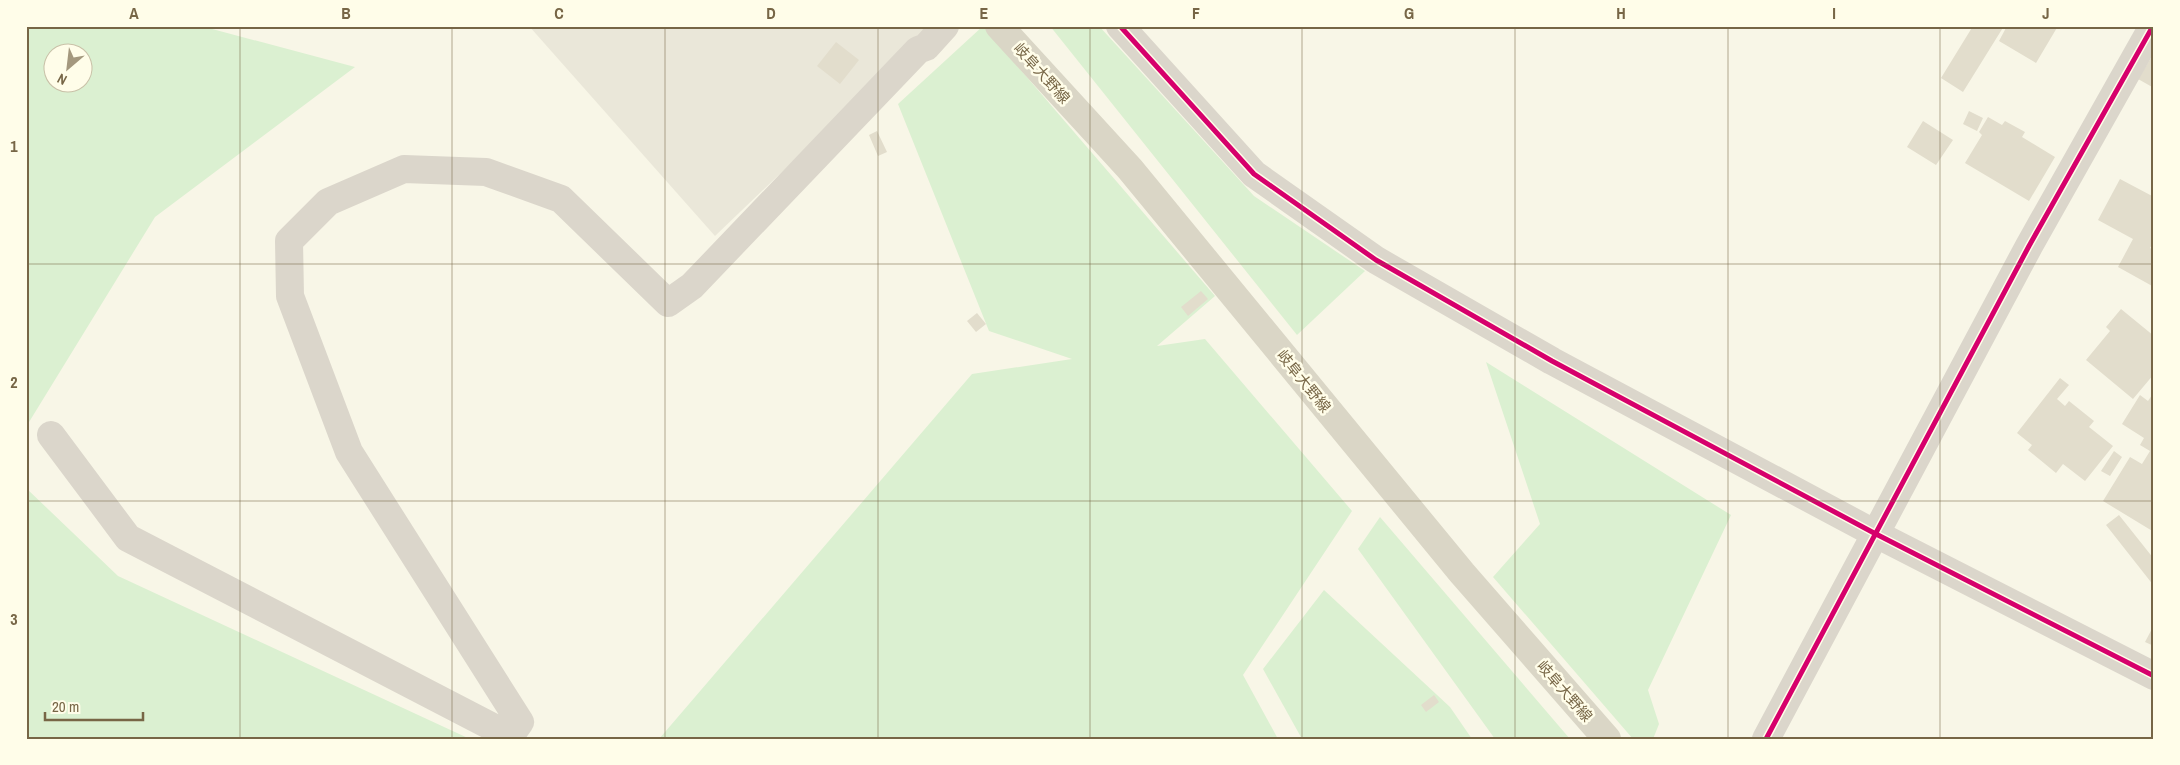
<svg xmlns="http://www.w3.org/2000/svg" width="2180" height="765" viewBox="0 0 2180 765" font-family="'Archivo Narrow','Noto Sans JP',sans-serif">
<style>
.industrial{fill:#eae7d9}
.green{fill:#dbf0d1;fill-rule:evenodd}
.building{fill:#e2ddcc}
.lines{fill:none;stroke-linecap:round;stroke-linejoin:round}
.minor{stroke:#dbd6cb;stroke-width:28}
.major{stroke:#dad6c6;stroke-width:28}
.cycleway-casing{stroke:#fffde9;stroke-width:8}
.cycleway{stroke:#d6006c;stroke-width:5}
.grid{fill:none;stroke:#776646;stroke-width:1;stroke-opacity:0.55}
.labels{text-anchor:middle;dominant-baseline:central;stroke-width:5;stroke-linejoin:round;paint-order:stroke}
.street-label{font-size:15px;fill:#776646;stroke:#fffde9}
.neatline{fill:none;stroke:#776646;stroke-width:2}
.grid-label{font-size:16px;text-anchor:middle;font-weight:bold;fill:#776646}
</style>
<rect width="100%" height="100%" fill="#f8f6e7"/>
<path class="industrial" d="M529,26H934L715,236Z"/>
<path class="green" d="M26,26H201L355,67L155,217L26,427ZM82,52V82H52V52Z
M983,26L1215,296L1157,346L1205,339L1352,511L1243,675L1278,739H659L972,374L1072,359L989,331L898,104Z
M1050,26H1099L1254,196L1365,271L1297,335Z
M1486,362L1731,515L1648,690L1659,724L1653,739H1633L1493,577L1540,524Z
M26,488L118,576L470,739H26Z
M1380,517L1570,739H1495L1358,549Z
M1324,590L1450,707L1472,739H1302L1263,669Z"/>
<path class="building" d="M1973,26H2004L1963,92L1941,78Z
M2007,26H2058L2036,63L1999,41Z
M836,42L859,60L840,84L817,66Z
M2154,53V88L2138,79Z
M1969,111L1983,118L1977,131L1963,124Z
M1988,117L2002,125L2005,121L2025,132L2022,137L2055,157L2029,201L1965,163L1982,135L1979,132Z
M1923,121L1953,140L1936,165L1907,147Z
M877,131L887,152L878,156L869,135Z
M2120,179L2154,197V241L2150,248L2154,250V287L2118,267L2133,239L2098,220Z
M1201,291L1208,299L1188,316L1181,307Z
M2121,309L2154,336V374L2133,399L2086,360L2110,331L2106,327Z
M977,313L986,324L976,332L967,321Z
M2060,378L2069,385L2057,399L2065,406L2069,401L2094,421L2089,427L2113,446L2085,481L2063,464L2056,473L2028,450L2032,445L2017,433Z
M2154,392V532L2103,501L2130,457L2142,464L2150,451L2140,445L2144,438L2122,424L2140,395L2148,401Z
M2114,451L2122,457L2110,476L2101,471Z
M2119,515L2154,559V586L2106,525Z
M2154,625V646L2145,642Z
M1434,695L1439,702L1426,712L1421,705Z"/>
<g class="lines">
<path class="minor" d="M1120,26L1254,174L1376,260L1552,361L1874,533L2154,676
M51,435L128,538L510,736L520,722L349,452L290,296L289,241L328,202L404,169L486,172L561,199L668,303L692,286L918,50L926,47L945,26
M1766,739L2029,246L2153,26"/>
<path class="major" d="M999,26L1130,169L1462,573L1607,739"/>
<defs>
<path id="cycleway" d="M1120,26L1254,174L1376,260L1552,361L1874,533L2154,676
M1766,739L2029,246L2153,26"/>
</defs>
<use href="#cycleway" class="cycleway-casing"/>
<use href="#cycleway" class="cycleway"/>
</g>
<path class="grid" d="M240,26V739M452,26V739M665,26V739M878,26V739M1090,26V739M1302,26V739M1515,26V739M1728,26V739M1940,26V739M26,264H2154M26,501H2154"/>
<g class="labels">
<g class="street-label">
<text transform="translate(1042 73) rotate(48)">岐阜大野線</text>
<text transform="translate(1304 381) rotate(51)">岐阜大野線</text>
<text transform="translate(1565 691) rotate(49)">岐阜大野線</text>
</g>
</g>
<rect width="2180" height="765" fill="none" stroke="#fffde9" stroke-width="55"/>
<g transform="translate(68 68) rotate(208)"><circle r="24" fill="#fffde9" stroke="#c9c1a8"/>
<path d="M0-4L9 19L0 12L-9 19Z" fill="#a4987e"/>
<text y="-8" font-size="14" font-weight="bold" text-anchor="middle" fill="#776646">N</text>
</g>
<path d="M45 712v8h98v-8" fill="none" stroke="#776646" stroke-width="2.5"/>
<text x="52" y="712" font-size="15" fill="#776646" stroke="#fffde9" stroke-width="4" paint-order="stroke">20 m</text>
<rect x="28" y="28" width="2124" height="710" class="neatline"/>
<g class="grid-label">
<text x="134" y="19">A</text>
<text x="346" y="19">B</text>
<text x="559" y="19">C</text>
<text x="771" y="19">D</text>
<text x="984" y="19">E</text>
<text x="1196" y="19">F</text>
<text x="1409" y="19">G</text>
<text x="1621" y="19">H</text>
<text x="1834" y="19">I</text>
<text x="2046" y="19">J</text>
<text x="14" y="152">1</text>
<text x="14" y="388">2</text>
<text x="14" y="625">3</text>
</g>
</svg>
